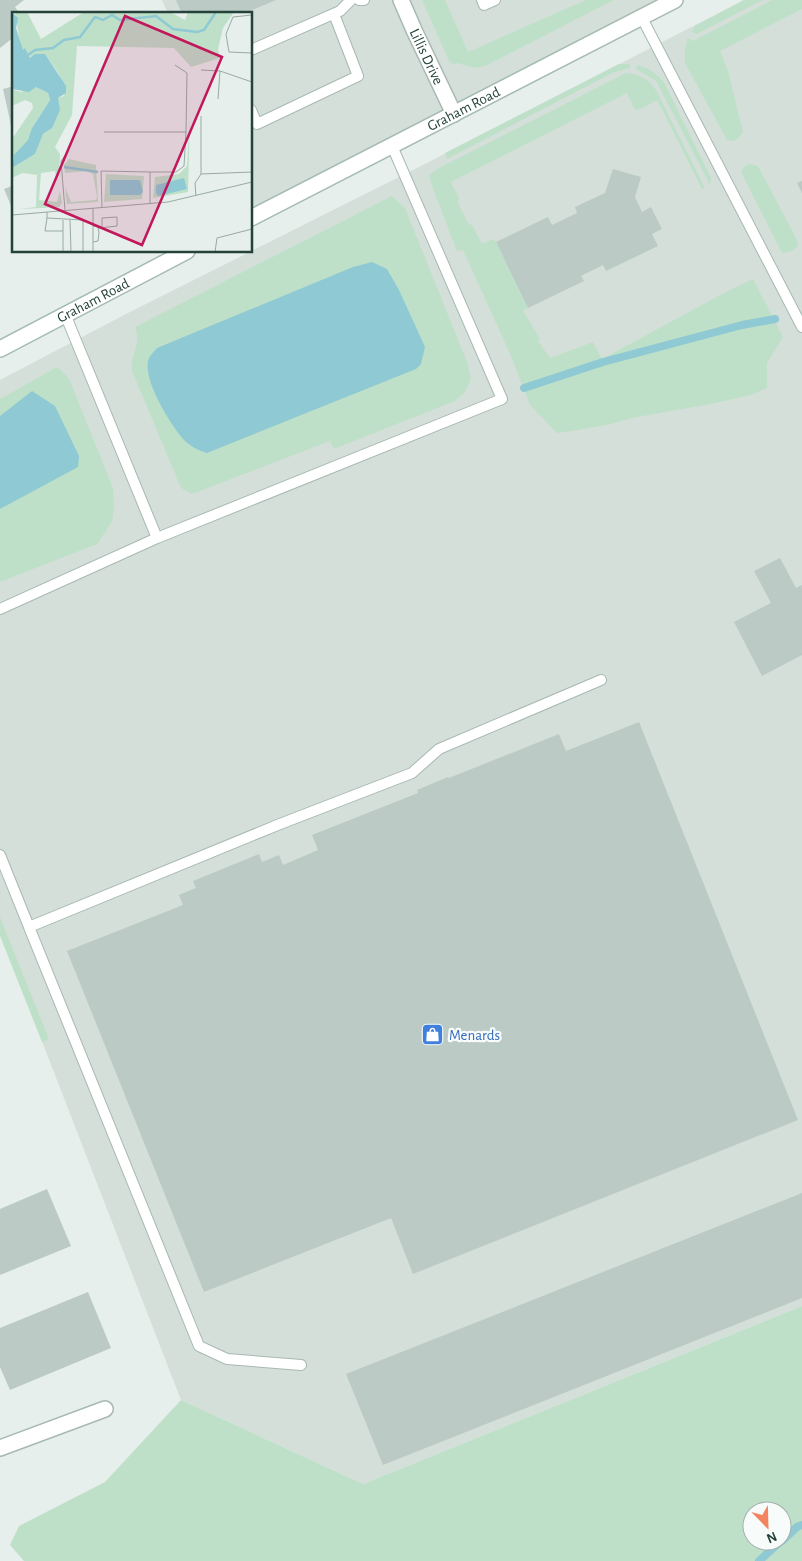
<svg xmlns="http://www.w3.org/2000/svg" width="802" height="1561" viewBox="0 0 802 1561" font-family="'Alegreya Sans',sans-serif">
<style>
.built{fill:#d4dfda}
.green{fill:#bfe0c8;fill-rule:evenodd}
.water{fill:#8ec9d4}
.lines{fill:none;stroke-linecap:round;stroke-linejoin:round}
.stream{stroke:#8ec9d4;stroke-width:8}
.building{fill:#bbcac4}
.service-casing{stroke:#a8b8b2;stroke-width:12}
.minor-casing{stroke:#a8b8b2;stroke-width:18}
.tertiary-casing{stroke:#a8b8b2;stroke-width:18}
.secondary-casing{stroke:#a4bbb3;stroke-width:18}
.service{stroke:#fff;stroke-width:10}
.minor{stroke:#fff;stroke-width:15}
.tertiary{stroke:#fff;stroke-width:15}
.secondary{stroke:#fff;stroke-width:15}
.labels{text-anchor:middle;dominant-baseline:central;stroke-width:4.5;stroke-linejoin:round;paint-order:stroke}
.street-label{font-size:15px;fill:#24423a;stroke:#f7fbf9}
.shop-label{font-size:15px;fill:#366cbe;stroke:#f7fbf9;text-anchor:start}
.inset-river{fill:none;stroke:#8ec9d4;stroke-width:2.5}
.inset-road{fill:none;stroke:#98aaa4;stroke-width:1}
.view{fill:#c2185b;fill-opacity:0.15;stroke:#c2185b;stroke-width:2.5}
.inset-edge{fill:none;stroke:#24423a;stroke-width:2.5}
</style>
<rect width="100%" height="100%" fill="#e6efeb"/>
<path class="built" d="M162,0H675L251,218V14H168Z
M744,0H802V1306L363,1484L181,1400L0,933V380L124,315L429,162Z"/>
<path class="green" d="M422,0H445L468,52L586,0H614L485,66L475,68L457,63L454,65L449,61Z
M744,0H763L697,34L692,32L695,26Z
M772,0H802V9L720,51L728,71L743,132C738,139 735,143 727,140L685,63C684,54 685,47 688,38L693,41Z
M619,64H630V68L612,73L447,159L445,153Z
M637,65C649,68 656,73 664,82L711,178L710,185L656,81L636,69Z
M626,73C639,74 649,79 656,90L705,188L702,189L657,100L641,109L636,110L633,106L627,93L451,182L459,198L458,203L468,223L473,226L482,244L493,239L496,242L528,308L523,310L540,339L538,341L550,358L593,342L602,359L726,292L753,279L783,337L767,363V388L751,395L716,403L632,418L611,424L578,430L557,433L530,405L510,354L463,250L457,251L433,189L430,179V174L439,168Z
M750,164L758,166L797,240L798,246L792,251L782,253L741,172L745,166Z
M392,196L405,208L467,362L471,379L465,392L455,401L334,449L330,441L192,494L181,488L132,371C130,352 142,346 135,327Z
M57,367L65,374L70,381L113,488L114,506L112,522L97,544L0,582V399Z
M0,917L49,1039L42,1042L0,936Z
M802,1306V1561H24L10,1545L19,1526L105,1482L181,1400L363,1484ZM752,1511H782V1541H752Z"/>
<path class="water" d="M372,262L387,269L399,290L425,347L421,364L416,369L207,453C199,451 190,446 184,440C170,424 144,382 148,361C149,356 154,352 157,348L353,267Z
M32,391L55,406L79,456L78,467L0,509V416Z"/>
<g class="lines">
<path class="stream" d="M524,388L603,362L742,325L775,319
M782,1541L797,1527L802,1525
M759,1561L781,1541"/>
</g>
<path class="building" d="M0,0H24L15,7L20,14H14V37L0,48Z
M176,0H276L243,14L242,11L235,14H182Z
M14,86V125H11L3,89Z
M613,169L641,177L635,197L642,212L651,207L662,229L652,234L658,246L606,271L603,265L581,276L584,281L528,308L496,242L548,217L552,225L577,213L575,207L605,193Z
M802,181V193L797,183Z
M14,185V213L4,189Z
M780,558L796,588L802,585V655L762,676L734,622L771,603L754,571Z
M639,722L798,1120L413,1274L391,1218L204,1292L67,951L183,905L179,895L196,888L193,881L259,854L262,862L279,855L283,865L318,850L312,835L418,793L417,790L448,777L449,778L559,734L566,751Z
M47,1189L71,1246L0,1275V1209Z
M802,1193V1298L383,1465L346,1374Z
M88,1292L111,1348L10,1390L0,1367V1328Z"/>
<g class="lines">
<defs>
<path id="service" d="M359,0H364
M482,0L484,5L495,0
M642,18L802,327
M251,50L340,11L351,0
M251,110L257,124L358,76L334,14
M157,538L502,399L392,146
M0,609L157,538L65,314
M0,855L29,927L280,824L412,773L439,749L601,680
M29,927L199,1346L227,1359L301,1365"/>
<path id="minor" d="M0,1448L105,1409"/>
<g id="tertiary">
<path id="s1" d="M401,0L414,30L454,114"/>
</g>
<g id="secondary">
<path id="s2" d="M251,218L675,0"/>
<path id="s3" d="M0,349L187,251"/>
</g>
</defs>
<use href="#service" class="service-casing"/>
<use href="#minor" class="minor-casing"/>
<use href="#tertiary" class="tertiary-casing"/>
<use href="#secondary" class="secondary-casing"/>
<use href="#service" class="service"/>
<use href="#minor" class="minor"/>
<use href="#tertiary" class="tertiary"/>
<use href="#secondary" class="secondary"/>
</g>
<defs>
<symbol id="shop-square" viewBox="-11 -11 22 22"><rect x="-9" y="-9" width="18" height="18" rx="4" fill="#3f7fe0" stroke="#f7fbf9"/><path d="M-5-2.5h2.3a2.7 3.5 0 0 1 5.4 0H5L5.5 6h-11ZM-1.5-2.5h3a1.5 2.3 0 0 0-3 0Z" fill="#fff"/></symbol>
</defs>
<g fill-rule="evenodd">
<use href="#shop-square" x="420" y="1022" width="25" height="25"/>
</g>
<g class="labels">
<g class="street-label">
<text stroke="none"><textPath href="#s1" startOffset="62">Lillis Drive</textPath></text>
<text stroke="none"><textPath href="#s2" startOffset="239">Graham Road</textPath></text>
<text stroke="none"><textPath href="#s3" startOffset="105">Graham Road</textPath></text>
</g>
<g class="shop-label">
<text x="449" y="1035">Menards</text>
</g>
</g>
<g transform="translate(12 12)">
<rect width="240" height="240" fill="#e6efeb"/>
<path d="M3,0H15L29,27L72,0H158L173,8L176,0H222L211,16L206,37L208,46L179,55L162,36L65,34L60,103L43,135L48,142L47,160L44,166L43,159L29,161L27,188L45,190L48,179L50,191L47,195L11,197H8L24,195L25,163L10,161L0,166V156L23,142L31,122L40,116L46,86L52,84L47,62L33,42L19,46L9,36ZM24,75L36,81L38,88L21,114L17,128L0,147V127L21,96L20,91L13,88L0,94V77L9,80ZM178,105L176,180L141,186L143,165L167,162L175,154ZM57,147L84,153L86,190L55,192L53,175L59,190L84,188L85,185L81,162L75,159L53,161L52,153ZM94,162L132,164L130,187L92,190Z" fill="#bfe0c8"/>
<path d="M0,0L6,6L4,16L11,38L13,36L18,46L23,42H33L54,74V81L46,86L48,98L40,116L31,122L23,142L0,156L2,143L16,128L20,116L38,88L36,81L24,75L17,80L0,77ZM172,166L175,177L146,184L144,181V173ZM98,168H128L131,180L128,183H98Z" fill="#8ec9d4"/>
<path class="inset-river" d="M16,43L23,38L41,36L52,28L68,25L83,5L91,8L100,3L108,8L144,4L161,17L185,20L192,18L204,0M52,155L86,160"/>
<path class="inset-road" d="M240,3L221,5L214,22L217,40L240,41M163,53L175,61L174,120M189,58L208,59L240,70M206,87L208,59M189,104V162M92,120H174L172,154L164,160H138V192M184,184L183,171L189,162L240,160M81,196V240M90,196L89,159L138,160M53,198L49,149L54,142M35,200V206L71,208V240M0,203L156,190L240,170M35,206L33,219H51M51,208V240M58,208L59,240M87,216L105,214V205L90,206V215M81,230L86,229L87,221L86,215L81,214M203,240L205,226L240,217"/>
<path class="view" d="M113,4L210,45L130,233L33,192Z"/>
<rect width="240" height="240" class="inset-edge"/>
</g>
<g transform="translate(767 1526) rotate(157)"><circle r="24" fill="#f7fbf9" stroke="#a3b1ad"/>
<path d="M0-4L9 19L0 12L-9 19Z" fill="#f4845f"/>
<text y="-8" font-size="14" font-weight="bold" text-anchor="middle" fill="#24423a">N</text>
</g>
</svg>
